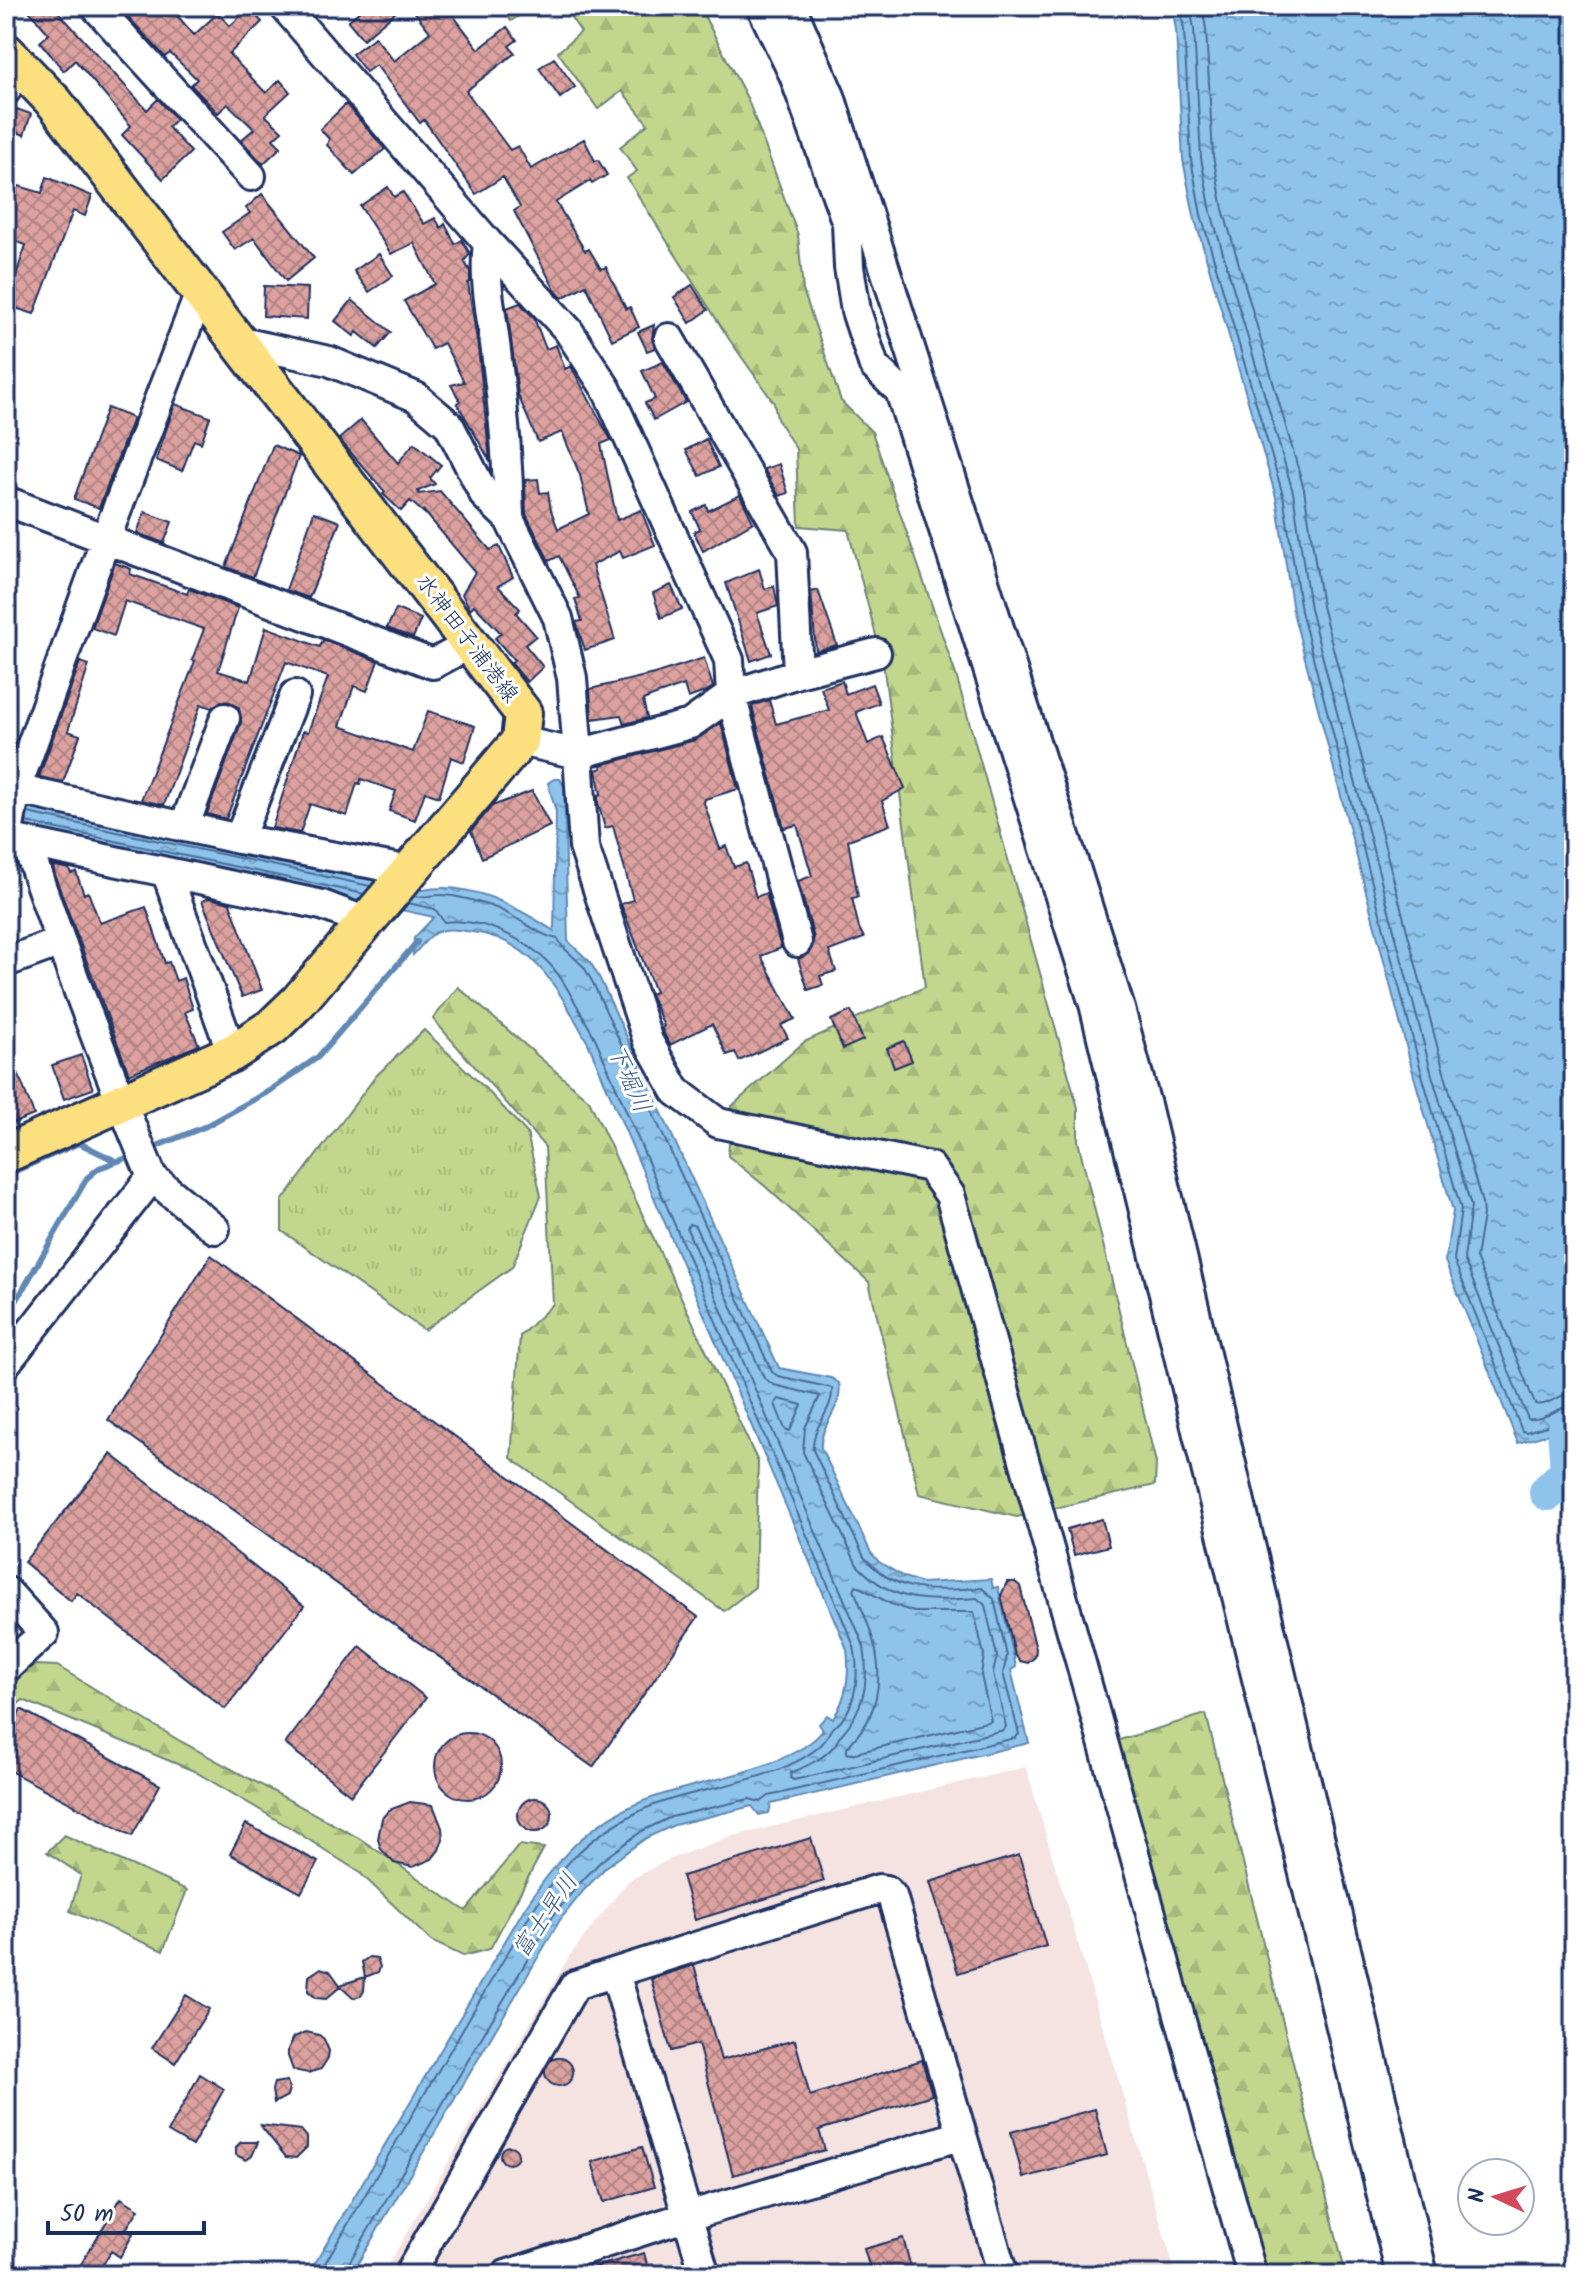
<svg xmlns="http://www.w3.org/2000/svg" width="1580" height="2281" viewBox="0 0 1580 2281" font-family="Kalam,'Klee One',sans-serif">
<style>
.built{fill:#f5e3e2}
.grass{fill:url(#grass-tufts);stroke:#6e8376;stroke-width:2}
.forest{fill:url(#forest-firs);stroke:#6e8376;stroke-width:2}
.water{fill:url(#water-ripples);stroke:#6088b3;stroke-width:2}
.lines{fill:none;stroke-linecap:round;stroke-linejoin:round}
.shore{stroke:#496b97;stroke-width:2}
.stream{stroke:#6088b3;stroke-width:6}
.river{stroke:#8ec4ec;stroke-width:38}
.building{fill:url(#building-cross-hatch);stroke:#1b2f5e;stroke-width:2}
.minor-casing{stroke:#1b2f5e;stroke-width:34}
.major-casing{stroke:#1b2f5e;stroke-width:42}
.minor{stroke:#fff;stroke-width:28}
.major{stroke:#fce080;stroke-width:36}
.labels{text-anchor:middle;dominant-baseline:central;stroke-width:6;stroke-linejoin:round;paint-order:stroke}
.street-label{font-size:22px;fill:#1b2f5e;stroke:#fff}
.water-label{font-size:24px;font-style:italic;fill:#3e5c89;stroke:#fff}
</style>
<defs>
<pattern id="grass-tufts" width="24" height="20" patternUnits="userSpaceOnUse" patternTransform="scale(2)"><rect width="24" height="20" fill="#c2d78d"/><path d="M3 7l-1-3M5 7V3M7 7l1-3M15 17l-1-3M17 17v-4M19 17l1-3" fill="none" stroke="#a6b97c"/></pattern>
<pattern id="forest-firs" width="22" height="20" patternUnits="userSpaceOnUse" patternTransform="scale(2)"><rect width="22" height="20" fill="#c2d78d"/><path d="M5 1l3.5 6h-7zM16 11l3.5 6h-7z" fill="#a6b97c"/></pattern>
<pattern id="water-ripples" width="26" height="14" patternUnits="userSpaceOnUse" patternTransform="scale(2)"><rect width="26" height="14" fill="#8ec4ec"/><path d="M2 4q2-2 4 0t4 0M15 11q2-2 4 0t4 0" fill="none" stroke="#73a0c2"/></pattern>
<pattern id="building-cross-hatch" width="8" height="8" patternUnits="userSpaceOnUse" patternTransform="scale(2)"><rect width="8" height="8" fill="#dda29f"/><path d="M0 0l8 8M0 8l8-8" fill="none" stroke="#b28485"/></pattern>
</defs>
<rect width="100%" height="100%" fill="#fff"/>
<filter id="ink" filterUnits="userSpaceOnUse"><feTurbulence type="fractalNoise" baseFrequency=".0125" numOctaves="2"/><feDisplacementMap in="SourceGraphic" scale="16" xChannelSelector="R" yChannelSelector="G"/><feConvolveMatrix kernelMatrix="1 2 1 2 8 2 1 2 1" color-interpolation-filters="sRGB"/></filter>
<g filter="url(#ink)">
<path class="built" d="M1026,1767L1176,2275H382L570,1955L628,1881L670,1859L729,1837Z"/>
<path class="grass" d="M424,1030L487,1090L527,1133L541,1196L512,1267L424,1330L282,1231V1201L376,1076Z"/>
<path class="forest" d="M498,6H534L511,21Z
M563,6H699L748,100L798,235L803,290L841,401L872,432L956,675L1078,1108V1141L1156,1463L1155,1485L1017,1517L919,1494L869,1282L766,1187L728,1156L732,1106L804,1042L925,987L883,662L848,530L799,526L796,449L777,419L774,403L729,339L627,178L637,171L620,147L648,124L622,91L598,109L558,52L581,32Z
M458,987L589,1100L758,1462L755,1587L724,1611L511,1458L520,1336L553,1304L545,1147L433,1019Z
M36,1665L57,1666L180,1741L359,1838L466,1911L519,1845L544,1848L490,1949L463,1956L431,1941L359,1872L289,1827L194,1771L23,1700L6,1714V1682Z
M1206,1714L1346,2275H1261L1116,1741Z
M64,1835L187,1890L163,1951L70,1911L81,1875L47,1852Z"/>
<path class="water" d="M1172,6H1574V1419L1566,1429L1518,1443L1445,1261L1453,1211L1415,1080L1293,612L1276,497L1194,216L1183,160L1176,30Z
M554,779H560L564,786L568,941L590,962L600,979L779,1368L831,1378L839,1383C844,1409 819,1424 821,1448L871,1553L879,1562L904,1577L922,1583L991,1579L993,1588L998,1587L1016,1667L1011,1670L1029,1743L771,1804L769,1813L759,1815L752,1806L674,1825L646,1838L606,1867L584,1890L560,1920L351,2275H308L524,1909C556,1861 586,1824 641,1802C687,1782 794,1770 823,1730L819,1724L827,1715L833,1719C847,1697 850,1675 847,1649L588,1043C560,993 535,939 472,932C460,930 446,927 435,933C427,938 420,948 413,955L414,938L434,917L6,826V800L423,890C469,880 517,907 554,931L556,812L548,783Z"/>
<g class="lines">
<path class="shore" d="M1180,6L1184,30L1191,159L1201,215L1283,495L1301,611L1423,1078L1461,1209L1454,1260L1522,1431L1526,1432L1560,1422L1567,1416L1574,1415
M1190,6L1194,29L1201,158L1211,212L1293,492L1310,609L1432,1075L1471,1206L1464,1259L1528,1419C1547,1421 1557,1406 1574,1405
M1202,6L1206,29L1213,156L1223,209L1304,489L1322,606L1444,1072L1482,1203L1483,1215L1476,1258L1535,1404C1549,1407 1559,1393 1574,1393
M28,813L370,886
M26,822L364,894
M689,1224L695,1226L764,1378L774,1385L820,1396L805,1428L803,1452L857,1565C895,1605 927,1601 977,1598L985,1605L997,1656L993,1673L1006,1726L1004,1730L794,1780L790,1778L791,1773C806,1766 822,1760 834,1746C837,1743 838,1738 841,1735C865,1708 869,1682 864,1646L687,1229Z
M779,1399L802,1405L790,1431L785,1429L775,1404Z
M856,1585L891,1604L914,1612H974L984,1655L981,1675L991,1721L851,1754L847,1753V1748C854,1738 864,1730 869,1718C890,1672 872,1632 854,1590Z
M318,2275L531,1913C563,1864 587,1837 640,1811C692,1786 780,1784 822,1744C827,1739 828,1733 832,1728C834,1725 839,1725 841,1721C858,1701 859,1670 854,1646L596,1040C585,1020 574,999 562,980C539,944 486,917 444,922L435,909L408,903
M345,2275L346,2268L553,1916L578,1885L601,1861L642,1831L671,1817L749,1799L761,1802L769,1796L1015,1738L1019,1734L1003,1673L1007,1656L994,1599L982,1588C935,1590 898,1597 864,1557L813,1450C811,1426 834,1411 832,1388L778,1376L772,1372L593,983L584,967L562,946L558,939C541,937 515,915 496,908C479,902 457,895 440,895C430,895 424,898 414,896"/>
<path class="stream" d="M157,1146L204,1127L271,1090L318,1057L417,942
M6,1175L79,1143L116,1161
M6,1319L87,1178L99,1168L124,1159"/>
<path class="river" d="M1548,1492L1569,1472L1566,1429"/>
</g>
<path class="building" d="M25,6H53L147,110L158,99L176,119L168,127L191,152L163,179L122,135L131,126L75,60L64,71L40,42L49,34Z
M118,6H169L194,35L218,13L230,26L249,8L262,22L229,54L266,93L280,80L290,92L265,115L282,131L273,139L281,147L263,164L241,140L254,129L228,104L218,113L191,85L197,79L170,53L165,57Z
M366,6H403L363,39L348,21Z
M410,6H446L479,49L507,27L517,40L509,46L515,53L466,91L510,150L518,146L531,169L584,139L595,161L598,160L607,175L592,184L590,181L556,202L585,251L589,249L601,269L606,267L626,309L630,307L639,327L612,340L586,285L562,298L555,290L514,211L520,207L503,177L476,194L424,120L420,123L376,65L366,72L352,54L375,37L394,61L430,32Z
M554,58L575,87L560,98L539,68Z
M346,104L385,149L354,175L327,145L329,139L320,129Z
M11,107L31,114L24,135L6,128Z
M47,177L92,196L85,216L73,211L34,314L6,305L26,245L6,238V182L42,193Z
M388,187L394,197L403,192L424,224L435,218L441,228L445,224L455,244L462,240L470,254L464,261L470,271V282L468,283L478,347L490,461L457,403L460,401L451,385L464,382L444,343L432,349L404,301L435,284L414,243L391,254L360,206Z
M262,194L314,258L286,281L254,238L235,250L222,232L250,213L246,208Z
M379,254L393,276L369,292L354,271Z
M692,285L708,310L690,323L674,297Z
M264,286L308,288L307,319L263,316Z
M352,300L391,332L377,348L357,332L354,336L335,321Z
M520,303L534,318L546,349L556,345L565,369L571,366L611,440L601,444L617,520L641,510L655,545L623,558L620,551L592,565L615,640L585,650L576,622L582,621L575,599L580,598L559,556L549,561L526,514L525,480L538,479L540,493L548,492L551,510L558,529L589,514L580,475L562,432L538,442L518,395L507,308Z
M654,325L652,339L655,348L647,351L638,332Z
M663,362L686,402L654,420L645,403L655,399L642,371Z
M175,404L210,417L201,443L194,440L182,471L156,460Z
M107,408L133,418L99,508L74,499Z
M361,420L398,463L414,443L441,465L430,478L435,484L418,491L419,494L440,491L490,550L499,546L513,577L498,586L520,609L516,613L536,636L525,645L543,667L527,682L511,663L514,660L495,638L501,633L474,605L470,609L462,594L475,572L423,510L424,513L410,501L401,511L383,494L385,492L339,439Z
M706,439L719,467L700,476L686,450Z
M273,445L299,456L253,577L226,567Z
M779,464L788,493L779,496L764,469Z
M740,495L753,522L703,551L694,532L700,529L692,512L706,505L708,511Z
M145,512L172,522L164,543L137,533Z
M314,512L340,522L309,598L286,590Z
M115,563L131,569L130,574L187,594L189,589L238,608L218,671L250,681L266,627L320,647L323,640L378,661L367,691L354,686L340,726L413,752L428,711L475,726L464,762L451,757L439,797L425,792L415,820L389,811L396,791L361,779L360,784L357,783L347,816L310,804L300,833L272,828L303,731L308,732L328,677L286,662L226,819L207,814L241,723L239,708L230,702L221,701L212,708L201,704L164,805L141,800L195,661L192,660L204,629L125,601L114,636L92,628Z
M759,569L765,589L774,586L778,606L757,613L771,654L751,661L726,583Z
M671,585L682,609L661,618L653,593Z
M818,590L837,645L816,651L811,592Z
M396,609L421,619L413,638L387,628Z
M704,658L713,687L705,692L688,698L684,685L653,696L643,700L647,718L624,724L621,715L592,719L590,689L654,674Z
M80,662L89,665L68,731L80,735L63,782L40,777H39Z
M842,681L846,694L872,684L879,703L856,712L868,744L883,737L905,788L882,801L890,825L848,840L858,897L852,898L859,928L864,938L829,951L836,971L820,976L823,985L808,990L798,959L809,953L814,938L798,881L812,876L797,825L784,828L752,706L769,700L776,724L829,710L821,688Z
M721,723L738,789L705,799L704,803L720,849L726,846L734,867L746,863L756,897L766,893L781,948L761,956L795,1019L781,1025L788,1038L739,1061L735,1052L727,1055L712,1024L670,1045L664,1034L662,1028L664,1026L650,994L655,992L621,904L633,900L613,826L605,828L598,803V795L601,794L596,770L602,768L601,765L695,740Z
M532,791L550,826L482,858L471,831L492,806Z
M56,866L69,869L71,873L76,872L84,894L88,892L100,923L146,907L165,963L169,962L176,981L183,978L193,1009L185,1012L199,1045L129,1074L56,879L53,867Z
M209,898L230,903L262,990L242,997L202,901Z
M851,1011L863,1040L843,1049L831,1020Z
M904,1041L912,1061L894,1068L887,1048Z
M7,1044L34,1115L6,1126V1045Z
M81,1055L93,1089L64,1099L52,1065Z
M211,1255L698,1617L593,1767L108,1420Z
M111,1454L304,1606L225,1709L77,1593L71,1601L24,1562Z
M1102,1519L1109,1546L1074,1555L1067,1529Z
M1007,1582H1015L1020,1586L1036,1649L1035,1657L1028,1663L1020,1661L1015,1655L1001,1595Z
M360,1646L426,1698L351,1795L285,1744Z
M21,1709L160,1785L132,1836L6,1769V1737Z
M435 1766a33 33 0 1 1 66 0a33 33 0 1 1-66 0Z
M518 1815a17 17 0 1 1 34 0a17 17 0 1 1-34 0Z
M410,1802L433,1805L442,1828L443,1839L439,1850L432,1859L413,1867L394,1863L381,1849L378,1839L382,1818L389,1810Z
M246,1824L318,1862L301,1893L230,1854Z
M811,1838L824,1881L695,1920L682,1876Z
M1019,1855L1046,1946L958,1973L930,1882Z
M369,1957L377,1958L380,1967L378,1972L365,1977L364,1991L361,1996L354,1998L341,1986L326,1999L316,1998L308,1991L309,1976L321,1968L330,1971L340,1985L365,1977L362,1962Z
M694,1965L721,2060L795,2040L810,2096L922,2060L932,2095L819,2130L825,2150L733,2175L698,2044L671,2051L651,1979Z
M186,1995L209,2009L175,2063L152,2048Z
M306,2032L319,2035L324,2039L329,2051L328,2058L321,2069L308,2073L293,2070L288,2056V2049L294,2037Z
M545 2072a14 14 0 1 1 28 0a14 14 0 1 1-28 0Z
M200,2074L224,2089L192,2146L168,2132Z
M287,2081L289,2089L287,2096L274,2103L272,2090L274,2083Z
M1095,2109L1107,2155L1023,2178L1011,2132Z
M260,2125L301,2130L307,2137V2147L296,2158L286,2157Z
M241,2142H258L252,2156L246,2160L236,2155V2147Z
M500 2155a9 9 0 1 1 18 0a9 9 0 1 1-18 0Z
M642,2147L654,2187L604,2202L592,2162Z
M121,2198L139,2209L126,2229L133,2234L120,2257L111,2251L98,2273L81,2264Z
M903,2238L913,2275H872L864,2249Z
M644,2253L650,2275H585L584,2270Z"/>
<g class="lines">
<defs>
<path id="minor" d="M95,6L251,176
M284,6L488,243L568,330L607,390L729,660L731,695L797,942
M761,6L794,75L847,223L849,267L856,311L874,366L900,391L1094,1004L1401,2275
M791,6L830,96L1120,1009L1147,1109L1423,2275
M6,90L17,61
M488,243C483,283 493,320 497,360C504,413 508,466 509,519
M669,338L792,552L798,673
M241,342L329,361L416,397L449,425L485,496L509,519L558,618L572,678L578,754L690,724L731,695L798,673L876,653
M6,501L433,664L470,644
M520,741L578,754L584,847L648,1041L676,1091L718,1123L930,1167L950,1195L1252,2275
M6,787L239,839L411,871
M184,827L225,718
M7,838L16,789L106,538L201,290
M11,839L322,905L367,922
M239,839L295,695
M167,874L232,1053
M6,962L60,942
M152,1177L215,1229
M6,1363L152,1177C106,1067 64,955 26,842
M6,1591L44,1633L6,1668
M615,1973L705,2275
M411,2275L412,2269L575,1985L879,1889L886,1890L892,1896L1003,2275
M506,2275L688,2216L962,2135"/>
<path id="major" d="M6,52L55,103L523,713L520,741L298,1002L272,1027L232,1053L6,1154"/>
</defs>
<use href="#minor" class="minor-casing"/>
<use href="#major" class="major-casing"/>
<use href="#minor" class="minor"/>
<use href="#major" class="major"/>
</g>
</g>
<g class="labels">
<g class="street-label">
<text transform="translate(466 639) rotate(53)">水神田子浦港線</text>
</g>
<g class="water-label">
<text transform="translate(628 1079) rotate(66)">下堀川</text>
<text transform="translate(546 1916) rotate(-56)">富士早川</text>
</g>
</g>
<rect width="1580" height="2281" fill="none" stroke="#fff" stroke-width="32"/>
<rect x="16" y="16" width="1548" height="2249" fill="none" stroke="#1b2f5e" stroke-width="3" filter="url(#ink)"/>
<g transform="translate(1496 2197) rotate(274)"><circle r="38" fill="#ffffff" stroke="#a4acbf" stroke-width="2"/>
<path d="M0-6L14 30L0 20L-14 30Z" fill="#d1495b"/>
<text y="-12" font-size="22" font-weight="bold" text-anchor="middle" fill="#1b2f5e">N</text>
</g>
<path d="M48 2221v12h156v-12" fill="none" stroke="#1b2f5e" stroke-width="4"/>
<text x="60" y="2221" font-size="24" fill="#1b2f5e" stroke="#ffffff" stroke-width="6" paint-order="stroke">50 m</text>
</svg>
